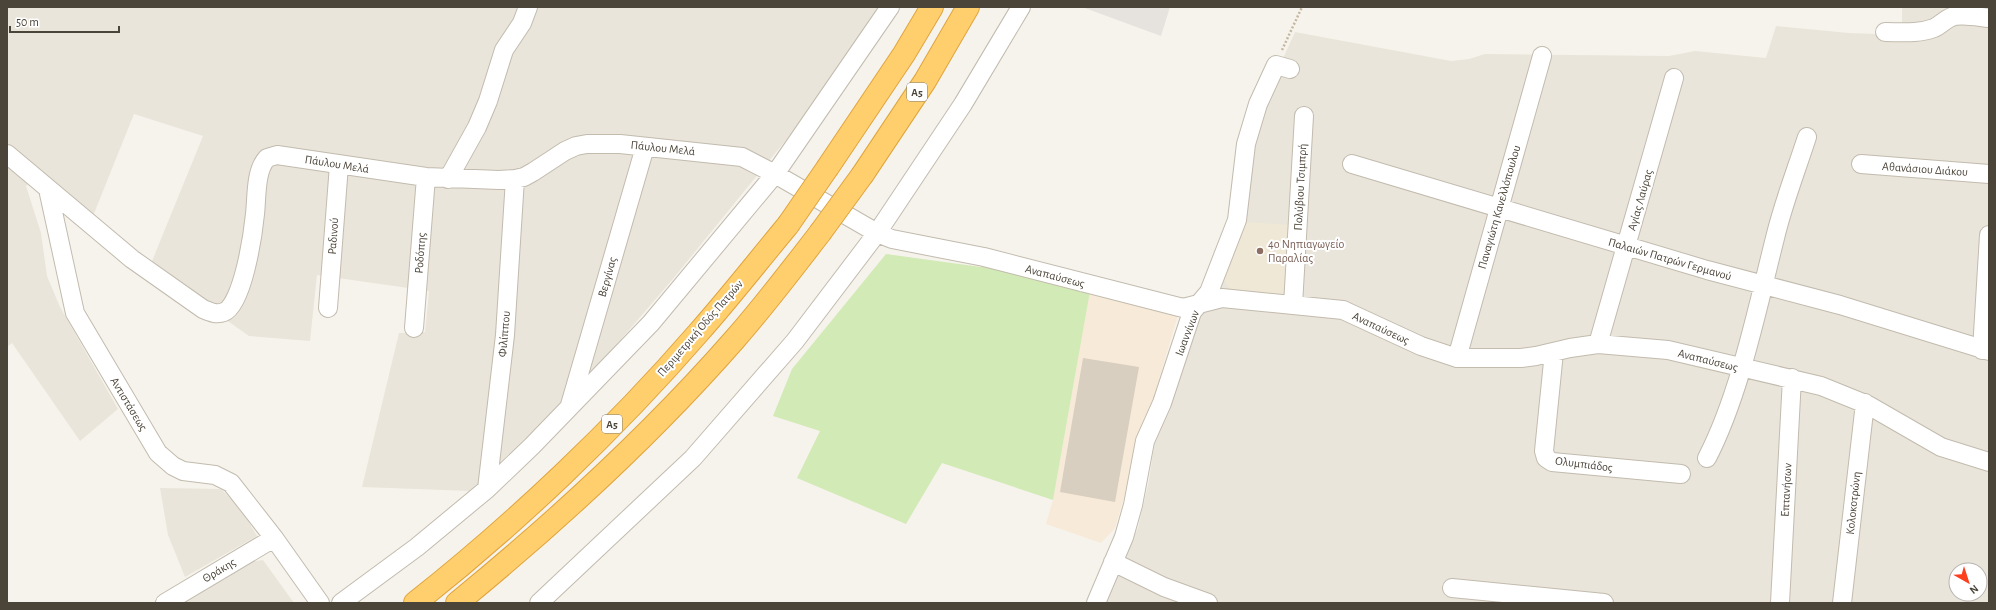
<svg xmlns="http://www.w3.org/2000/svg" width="1996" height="610" viewBox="0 0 1996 610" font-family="'Alegreya Sans',sans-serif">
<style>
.residential{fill:#eae5da;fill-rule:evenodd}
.commercial{fill:#f7ead8}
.industrial{fill:#e6e2dd}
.education{fill:#efe8d6}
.green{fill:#d2eab5}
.building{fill:#d8cfc1}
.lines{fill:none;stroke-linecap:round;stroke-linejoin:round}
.minor-casing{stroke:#c2bbae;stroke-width:20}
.highway-casing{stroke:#e0a43c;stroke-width:24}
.path{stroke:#c4b79f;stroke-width:2.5;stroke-dasharray:2 2;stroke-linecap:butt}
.minor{stroke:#fff;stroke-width:18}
.highway{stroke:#ffcf6e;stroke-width:22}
.highway-bridge-casing{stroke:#e0a43c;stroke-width:24;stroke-linecap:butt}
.highway-bridge{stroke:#ffcf6e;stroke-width:22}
.education-dot{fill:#8d6e63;stroke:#fff;stroke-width:1.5}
.labels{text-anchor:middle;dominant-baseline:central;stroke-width:4;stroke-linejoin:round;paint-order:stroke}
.shield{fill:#fff;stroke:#817c74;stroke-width:1}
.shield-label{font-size:11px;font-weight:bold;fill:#4b4439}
.street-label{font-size:12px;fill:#4b4439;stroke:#fff}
.education-label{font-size:12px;fill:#785e54;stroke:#fff;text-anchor:start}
</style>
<rect width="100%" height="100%" fill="#f6f3ec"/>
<path class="residential" d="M7,7H880L799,124L672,280L586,380L470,491L362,487L399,333L425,332L429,291L317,275L310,341L249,336L150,266L203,136L134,114L93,216L41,174L26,186L41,233L47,276L60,307L118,409L80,441L12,343L7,347Z
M1902,7H1989V603H1103L1108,590L1138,528L1149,480L1155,439L1198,314L1203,309L1261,107L1295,32L1451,61L1469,59L1485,54L1669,56L1695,51L1766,58L1776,26L1849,33L1902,35ZM1956,570H1980V594H1956Z
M160,488L221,489L240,508L257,536L185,577L168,535Z
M263,560L294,603H183L249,562Z"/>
<path class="commercial" d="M1090,289L1178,315L1115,528L1101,543L1046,524L1053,500Z"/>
<path class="industrial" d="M1082,7H1170L1161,36Z"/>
<path class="education" d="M1241,222L1292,225L1286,296L1231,291L1221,275Z"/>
<path class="green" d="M886,254L981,267L982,263L1090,291L1053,500L942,463L906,524L797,478L820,431L773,416L792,369Z"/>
<path class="building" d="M1083,358L1139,367L1115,502L1060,492Z"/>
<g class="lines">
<defs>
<path id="minor" d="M1885,32C1901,32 1918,34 1934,28C1941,25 1947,17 1955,16C1965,14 1979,17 1989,18
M7,154L132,259L203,309C210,312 216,315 224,312C243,304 253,234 255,214C257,197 255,171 267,158L277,155L426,177L499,180L515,179L524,177L533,172L565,151L576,146L587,144H620L742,157L775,174L877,233L892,239L984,257L1183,308L1222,298L1343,310L1421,346L1457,358H1521L1536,356L1570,348L1598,344L1668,350L1821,386L1868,405L1941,447L1989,462
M1352,164L1707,270L1840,305L1989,351
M1861,164L1989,174
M448,179L477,127L488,101L504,50L522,23L528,7
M48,189L75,313L158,453L173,466L183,471L215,475L231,483L274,538L320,603
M1293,305L1304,116
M328,308L339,165
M414,328L426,177
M1598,344L1674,78
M1982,350L1989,235
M1554,352L1544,451L1546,458L1552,462L1681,474
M1457,358L1542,56
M570,405L645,147
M1707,458C1740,394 1757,309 1775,238C1783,204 1796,171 1807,137
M487,489L505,335L515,179
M1113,562L1164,587L1208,603
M1452,588L1604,603
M165,603L274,538
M341,603L417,547L487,489L532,446L651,323L775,174L890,7
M539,603L693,458L795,341L877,233L963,104L1021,7
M1096,603L1124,537L1133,505L1145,441L1162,403L1192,312L1209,292L1237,220L1246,144L1258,104L1276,65L1290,69
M1780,603L1792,378
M1842,603L1865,403"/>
<path id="highway" d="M828,167L904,54L932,7
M863,174L925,81L968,7
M415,603C515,524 615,429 699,332C730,297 758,261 788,225
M457,603C556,522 651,435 735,339C765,305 792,269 820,233"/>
</defs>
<use href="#minor" class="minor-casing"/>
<use href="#highway" class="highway-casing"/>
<path class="path" d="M1282,50L1302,7"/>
<use href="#minor" class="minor"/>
<use href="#highway" class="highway"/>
<defs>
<path id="highway-bridge" d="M788,225L828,167
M820,233L863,174"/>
</defs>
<use href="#highway-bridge" class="highway-bridge-casing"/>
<use href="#highway-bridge" class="highway-bridge"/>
</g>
<circle class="education-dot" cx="1260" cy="251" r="4"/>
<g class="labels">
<g class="shield">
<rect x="907" y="83" width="20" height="18" rx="3"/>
<rect x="602" y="415" width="20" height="18" rx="3"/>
</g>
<g class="shield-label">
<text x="917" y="92">Α5</text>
<text x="612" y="424">Α5</text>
</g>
<g class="street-label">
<text transform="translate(663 148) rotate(6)">Πάυλου Μελά</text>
<text transform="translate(337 164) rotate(9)">Πάυλου Μελά</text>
<text transform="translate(1925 169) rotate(4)">Αθανάσιου Διάκου</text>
<text transform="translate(1300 187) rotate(-87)">Πολύβιου Τσιμπρή</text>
<text transform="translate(1640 200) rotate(-74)">Αγίας Λαύρας</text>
<text transform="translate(1499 207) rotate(-74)">Παναγιώτη Κανελλόπουλου</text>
<text transform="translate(333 236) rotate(-86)">Ραδινού</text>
<text transform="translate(420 253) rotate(-86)">Ροδόπης</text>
<text transform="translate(1670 259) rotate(16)">Παλαιών Πατρών Γερμανού</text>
<text transform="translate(1055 276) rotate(15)">Αναπαύσεως</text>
<text transform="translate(607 277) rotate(-74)">Βεργίνας</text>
<text transform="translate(700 328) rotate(-49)">Περιμετρική Οδός Πατρών</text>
<text transform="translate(1381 328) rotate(25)">Αναπαύσεως</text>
<text transform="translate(1187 333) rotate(-69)">Ιωαννίνων</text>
<text transform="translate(504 334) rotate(-85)">Φιλίππου</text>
<text transform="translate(1708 360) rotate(14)">Αναπαύσεως</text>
<text transform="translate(129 404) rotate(59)">Αντιστάσεως</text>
<text transform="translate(1584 464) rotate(7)">Ολυμπιάδος</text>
<text transform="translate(1786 490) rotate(-87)">Επτανήσων</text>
<text transform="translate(1853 503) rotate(-84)">Κολοκοτρώνη</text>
<text transform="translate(219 570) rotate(-31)">Θράκης</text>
</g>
<g class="education-label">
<text x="1268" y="244">4o Νηπιαγωγείο<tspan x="1268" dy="14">Παραλίας</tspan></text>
</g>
</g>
<rect width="1996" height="610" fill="none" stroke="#4b4439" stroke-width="16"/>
<g transform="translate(1968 582) rotate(141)"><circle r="19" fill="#ffffff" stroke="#b7b4b0"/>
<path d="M0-3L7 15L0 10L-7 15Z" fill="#fc3f1d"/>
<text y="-6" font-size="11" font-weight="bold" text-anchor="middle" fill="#4b4439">N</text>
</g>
<path d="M10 26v6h109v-6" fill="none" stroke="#4b4439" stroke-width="2"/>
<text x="16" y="26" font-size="12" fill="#4b4439" stroke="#ffffff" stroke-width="3" paint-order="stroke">50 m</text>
</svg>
